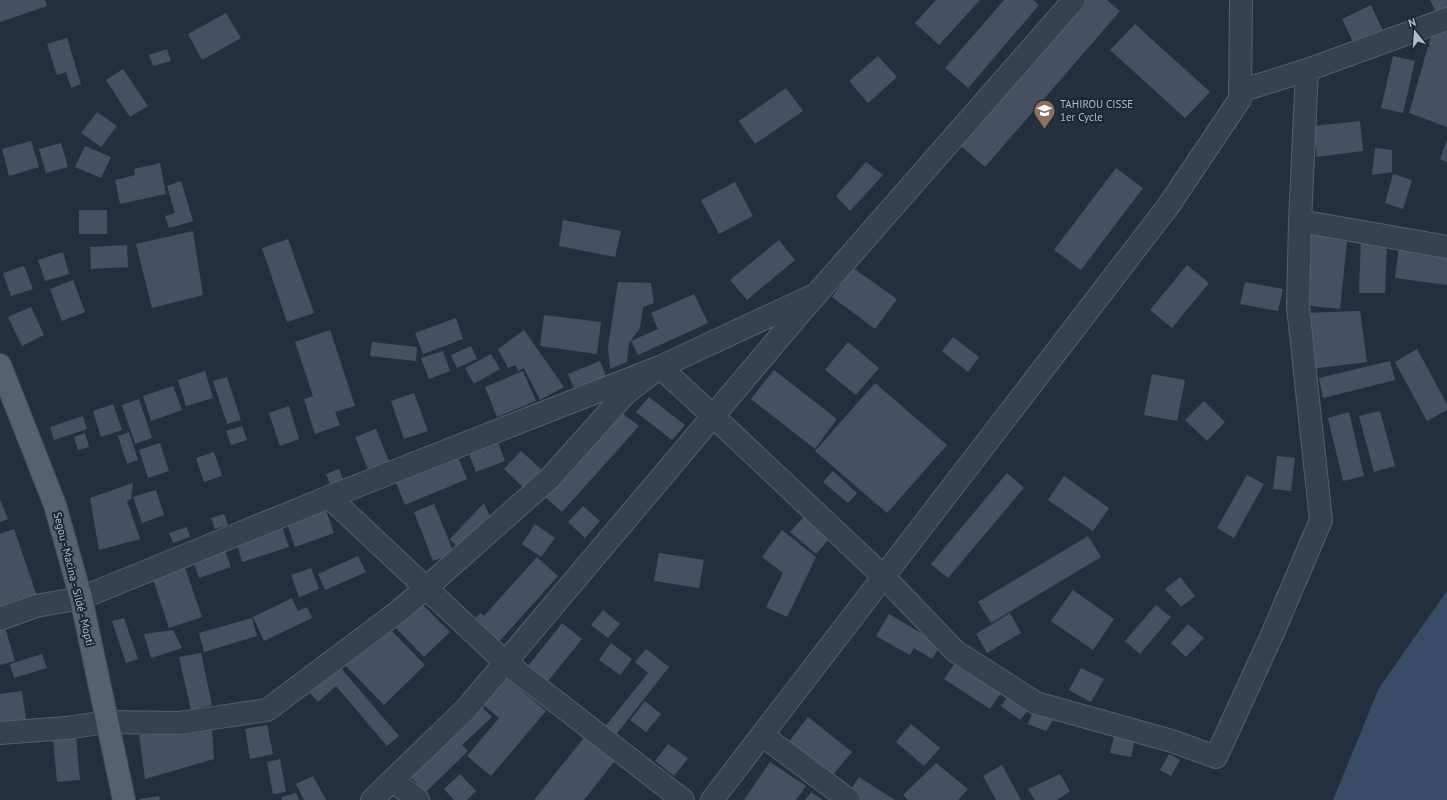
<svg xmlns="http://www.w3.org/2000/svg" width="1447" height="800" viewBox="0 0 1447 800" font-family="'PT Sans',sans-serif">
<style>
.water{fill:#394c67}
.building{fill:#455162}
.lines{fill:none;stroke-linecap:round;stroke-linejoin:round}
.minor-casing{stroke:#565f6c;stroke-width:24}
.major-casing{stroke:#414a57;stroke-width:24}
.minor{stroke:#38414e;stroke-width:22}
.major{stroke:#56606e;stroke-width:22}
.labels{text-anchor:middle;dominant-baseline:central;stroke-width:4;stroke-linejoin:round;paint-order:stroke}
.poi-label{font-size:11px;fill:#b4bcc9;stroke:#1d2633;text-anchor:start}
.street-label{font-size:11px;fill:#b4bcc9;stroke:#1d2633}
</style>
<rect width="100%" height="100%" fill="#242f3e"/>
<path class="water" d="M1447,591V800H1333L1379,688Z"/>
<path class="building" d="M0,0H45L47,6L0,22Z
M936,0H980L939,45L915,23Z
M1004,0H1033L1039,5L968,88L945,68Z
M1084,0H1107L1120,11L985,167L959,144Z
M1430,0H1447V10L1437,14Z
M1371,5L1385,35L1356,48L1342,19Z
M226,13L241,38L202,60L188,34Z
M1135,24L1210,92L1185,118L1110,50Z
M1447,28V127L1409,113L1433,29Z
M67,38L81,84L71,88L66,72L57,75L47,44Z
M167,49L171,61L153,66L149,55Z
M878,56L897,77L868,103L849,81Z
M1393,56L1415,61L1403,113L1381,108Z
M123,69L148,106L130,117L106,80Z
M786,88L803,111L755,144L739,121Z
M97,112L117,126L101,147L81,133Z
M1360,121L1363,151L1317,157L1313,126Z
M1447,140V162L1440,159Z
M31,141L39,167L9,176L2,149Z
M61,143L68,167L46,173L39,149Z
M85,146L111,157L101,178L75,167Z
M1375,148L1392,150V172L1372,175Z
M866,162L883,175L850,211L836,196Z
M160,163L166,194L120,204L115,180L135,175L134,169Z
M1116,168L1143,188L1081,270L1054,250Z
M1393,174L1412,180L1403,209L1385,203Z
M181,181L193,221L169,228L165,216L175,213L167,186Z
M735,182L753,216L719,234L701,200Z
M79,210H107V234H79Z
M563,220L621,231L615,257L559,246Z
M1311,228L1348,232L1340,309L1303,305Z
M193,231L203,295L152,308L136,244Z
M1361,237L1387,238L1385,293H1359Z
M288,239L314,313L287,322L262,248Z
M779,240L795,260L747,300L730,280Z
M127,245L128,267L91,269L90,247Z
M1399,247L1447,253V285L1395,278Z
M63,252L69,274L45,281L38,260Z
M1187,265L1209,283L1172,328L1150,310Z
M24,266L33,289L11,296L3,273Z
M853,268L897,299L875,329L832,297Z
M73,280L85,312L62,321L50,289Z
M618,282L651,283L654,303L643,307L640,328L629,343L627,362L610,369L608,347Z
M1245,282L1283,289L1278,311L1240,304Z
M694,294L708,323L638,355L631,341L658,329L651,313Z
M31,307L44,335L22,346L8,317Z
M1360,311L1367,362L1311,369L1303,313Z
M544,315L601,322L597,354L540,346Z
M456,318L463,339L423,354L415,333Z
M330,330L355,406L335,412L340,425L315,434L304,399L313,396L295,342Z
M524,330L564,387L540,400L524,368L518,371L516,365L508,368L498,349Z
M953,337L979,357L968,372L942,351Z
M372,342L417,347L416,361L370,356Z
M848,342L879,368L856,395L825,370Z
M471,346L477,359L457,368L451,355Z
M1417,349L1447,404V410L1427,421L1395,362Z
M443,351L450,371L429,379L421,358Z
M491,354L500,369L474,384L465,368Z
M600,361L606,376L574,388L568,374Z
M1390,361L1395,380L1323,398L1319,378Z
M774,370L837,419L815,449L751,399Z
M205,371L213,398L186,406L178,380Z
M523,371L536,401L497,417L485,387Z
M1152,374L1185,380L1177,421L1144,415Z
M227,377L241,420L227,424L213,381Z
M875,383L947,445L887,513L815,451Z
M173,386L182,410L151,421L143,396Z
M414,393L428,431L404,439L391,401Z
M649,397L685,425L672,440L636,412Z
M139,399L152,438L135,444L122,405Z
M1204,401L1225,422L1207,441L1185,420Z
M113,404L122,430L101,437L93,411Z
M289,406L299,439L280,446L269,413Z
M619,411L639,426L562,512L537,490Z
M1380,411L1395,466L1374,472L1359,416Z
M1349,412L1364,476L1343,481L1328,418Z
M83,416L87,429L54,440L50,427Z
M242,426L247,440L231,445L226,431Z
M376,429L390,464L369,472L355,437Z
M129,432L138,460L127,464L118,436Z
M85,433L89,447L78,450L74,437Z
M496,437L505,461L476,472L467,448Z
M160,443L169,471L148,478L139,450Z
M521,451L541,469L524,488L504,469Z
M214,452L222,476L204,482L196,458Z
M457,454L467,479L405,505L395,480Z
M1277,456L1295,458L1291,491L1273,489Z
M339,469L345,484L332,489L326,474Z
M833,471L857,493L848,503L823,482Z
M1007,473L1024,488L948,578L931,564Z
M1247,475L1264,484L1234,538L1217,528Z
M1064,476L1109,508L1093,531L1048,500Z
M133,483L131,499L127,501L140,539L99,550L90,498Z
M156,490L164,515L142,523L133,497Z
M0,500L8,519L0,522Z
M484,503L492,521L457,547L450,539Z
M434,504L454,553L433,561L414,512Z
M583,506L600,521L585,538L568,522Z
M326,510L334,533L295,547L287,524Z
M807,513L832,536L816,554L790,532Z
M224,514L228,525L215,529L211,518Z
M535,524L555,538L541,557L522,544Z
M282,526L289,547L242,562L236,541Z
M187,527L190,537L173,543L169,533Z
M14,529L37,596L0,609V534Z
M782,530L816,557L787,617L766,607L783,573L762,557Z
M1088,536L1101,557L991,623L978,602Z
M224,548L231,567L199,578L192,559Z
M659,553L704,560L699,588L654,581Z
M358,556L366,572L325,590L318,574Z
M537,557L558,576L496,645L471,623L480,613L484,616Z
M183,562L202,617L169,628L151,573Z
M311,568L319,589L299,597L291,575Z
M1180,577L1195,596L1181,607L1165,589Z
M1073,590L1114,619L1093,650L1051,621Z
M292,598L298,611L307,607L312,618L264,641L253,617Z
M418,600L450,632L424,657L393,625Z
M1156,605L1171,617L1140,654L1125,641Z
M603,610L620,624L608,638L591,625Z
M1010,613L1021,633L987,653L976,634Z
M889,614L941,645L932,659L914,648L910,655L876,636Z
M124,618L138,659L126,663L112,621Z
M252,618L257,636L204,652L199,633Z
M562,623L582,639L544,686L525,670Z
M4,624L15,661L0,665V625Z
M385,624L425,665L384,705L344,664Z
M1188,624L1204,638L1186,657L1171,643Z
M173,630L182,648L151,658L144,634Z
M611,643L632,659L620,675L599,660Z
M646,649L669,667L615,736L604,728L648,673L635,662Z
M201,653L212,705L191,710L179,657Z
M42,654L47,668L14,678L10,664Z
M959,657L1005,687L990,709L944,679Z
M340,667L399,736L387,746L336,686L318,702L309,692Z
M1081,668L1104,679L1091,702L1069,690Z
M504,676L546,711L491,776L467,756L499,718L481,703Z
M22,691L26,719L0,723V694Z
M1010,694L1030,708L1020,720L1001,706Z
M645,701L661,714L646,732L630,720Z
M479,704L492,717L462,745L468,751L426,792L407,774Z
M1035,705L1058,713L1046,731L1028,724Z
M808,717L852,752L831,777L788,743Z
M911,724L940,748L924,766L896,742Z
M267,725L273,754L250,759L245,729Z
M212,730L214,759L145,779L139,735Z
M1115,732L1135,737L1131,757L1110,753Z
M587,734L617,758L584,800H534Z
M76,736L80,780L57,782L53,738Z
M668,744L688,758L674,776L655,761Z
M1169,754L1180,760L1171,776L1160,770Z
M280,759L286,792L273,794L267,762Z
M770,762L806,786L796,800H744Z
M936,763L968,789L958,800H908L903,795Z
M1002,765L1021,800H996L983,776Z
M460,774L476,791L467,800H454L444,789Z
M1060,774L1070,791L1057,800H1035L1028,789Z
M313,776L326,800H304L296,784Z
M859,777L895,800H859L848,793Z
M811,792L823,800H805Z
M296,793L299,800H282V797Z
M159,796L160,800H140V799Z"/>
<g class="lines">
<defs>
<path id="minor" d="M1240,91L1307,70L1447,19
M1300,221L1447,247
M329,497L506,663L683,800
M0,619L36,606L81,598L329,497L660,367L810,297
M0,733L66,728L107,722L179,723L267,710L399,611L426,588L550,478L626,393L660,367L713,416L884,577L955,651L1036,703L1172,741L1216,757L1272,635L1321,520L1298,307L1300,221L1307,70
M762,735L849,800
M393,781L418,800
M372,800L466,709L800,313L1074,0
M712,800L1169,205L1240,99L1241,0"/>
<path id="major" d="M0,365L55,505L81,598L124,800"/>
</defs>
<use href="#minor" class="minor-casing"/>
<use href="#major" class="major-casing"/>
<use href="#minor" class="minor"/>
<use href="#major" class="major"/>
</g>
<defs>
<symbol id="school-pin" viewBox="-11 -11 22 30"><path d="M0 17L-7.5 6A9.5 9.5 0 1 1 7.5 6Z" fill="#8d6e63" stroke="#1d2633"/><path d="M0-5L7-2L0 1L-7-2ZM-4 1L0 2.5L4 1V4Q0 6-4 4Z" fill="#fff"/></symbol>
</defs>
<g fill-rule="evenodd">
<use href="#school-pin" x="1032" y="98" width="25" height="34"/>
</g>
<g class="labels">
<g class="poi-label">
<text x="1060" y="104">TAHIROU CISSE<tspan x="1060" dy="13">1er Cycle</tspan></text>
</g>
<g class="street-label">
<text transform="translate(74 579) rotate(76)">Segou - Macina - Sildé - Mopti</text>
</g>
</g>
<g transform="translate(1415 32) rotate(343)" stroke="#1d2633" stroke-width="3" paint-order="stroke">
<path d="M0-3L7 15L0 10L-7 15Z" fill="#b4bcc9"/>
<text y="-6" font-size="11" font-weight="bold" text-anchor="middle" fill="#b4bcc9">N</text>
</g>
</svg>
